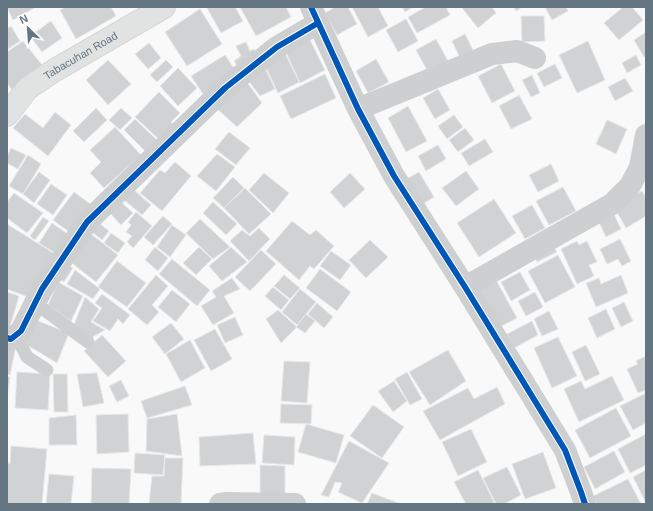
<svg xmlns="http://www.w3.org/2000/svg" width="653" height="511" viewBox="0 0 653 511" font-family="Helvetica,sans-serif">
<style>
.building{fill:#d0d2d3;stroke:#e8e8e8}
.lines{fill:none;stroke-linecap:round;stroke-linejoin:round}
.secondary-casing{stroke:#d5d6d7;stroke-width:24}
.service{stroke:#cecfd0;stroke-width:13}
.minor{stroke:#cecfd0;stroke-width:22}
.secondary{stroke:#e1e2e2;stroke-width:22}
.cycleway-casing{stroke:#fff;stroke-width:8}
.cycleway{stroke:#0057b8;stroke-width:6}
.labels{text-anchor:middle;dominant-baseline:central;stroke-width:4;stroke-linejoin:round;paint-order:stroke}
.street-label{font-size:11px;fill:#657683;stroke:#fff}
</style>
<rect width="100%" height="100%" fill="#f9f9f9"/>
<path class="building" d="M7,7H36L13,20Z
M66,7H111L116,16L76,39L60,10Z
M208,7H235L243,21L221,33L207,8Z
M240,7H286L291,17L256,36Z
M335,7H348L357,24L337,35L325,13Z
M352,7H378L388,26L368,37Z
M402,7H413L405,12Z
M426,7H446L450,15L417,33L408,17Z
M463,7H492L496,13L478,28L462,8Z
M514,7H522L516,11Z
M545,7H566L568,11L552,20Z
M623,7H632L643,20L619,40L604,23Z
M200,9L222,44L187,66L165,32Z
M521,16H544L545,41L522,42Z
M406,19L418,41L398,52L386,30Z
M51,21L62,38L42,52L30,36Z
M11,26L20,41L8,49L7,29Z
M306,32L325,70L300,83L284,48Z
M646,32V56L644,57L634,40Z
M465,34L474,52L460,58L452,41Z
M436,39L448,61L428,72L416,50Z
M23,41L42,65L12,90L7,83V52Z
M588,41L605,80L577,93L559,55Z
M246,42L250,51L254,49L258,56L238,68L234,61L241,56L236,46Z
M149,43L161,58L148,69L135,54Z
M285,53L299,82L278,93L264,63Z
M225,55L237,73L203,94L191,76Z
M636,55L641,65L627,73L622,63Z
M376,59L389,82L368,93L356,71Z
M108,60L131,84L108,105L86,80Z
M166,60L173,67L157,82L150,75Z
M501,64L515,91L492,103L478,76Z
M555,64L562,78L544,87L537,73Z
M264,66L275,89L260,96L245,76Z
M178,68L197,88L178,106L160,86Z
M325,74L336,98L291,119L280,96Z
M532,75L540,93L531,97L522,80Z
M244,78L262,103L237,127L212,104Z
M625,78L633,91L615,101L608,87Z
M438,89L450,110L435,119L423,98Z
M159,92L180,113L171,122L177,127L163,143L135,117Z
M519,95L532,119L511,129L499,106Z
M408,106L427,141L406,152L388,118Z
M96,108L107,120L84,142L73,131Z
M121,108L132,118L120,130L109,120Z
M55,112L71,125L48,156L13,128L25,114L43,128Z
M454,115L463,127L447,139L438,126Z
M135,119L161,144L149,155L124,130Z
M607,120L627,129L616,154L596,144Z
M115,127L141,155L104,188L90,173L101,162L90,150Z
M465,128L474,140L458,152L449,140Z
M229,132L250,148L236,165L215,149Z
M485,139L493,152L469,166L461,153Z
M438,145L446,159L426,171L418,156Z
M11,148L26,155L18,169L7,163V156Z
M217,154L235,167L216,191L197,176Z
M28,155L41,164L23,194L9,186Z
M175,162L191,176L162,211L140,193L160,170L165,173Z
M551,164L559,181L538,192L529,175Z
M466,171L479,189L456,206L442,188Z
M39,172L50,180L34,203L23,194Z
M419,172L434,197L418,207L403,181Z
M264,173L289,193L273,213L249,190Z
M350,173L365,189L344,208L330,192Z
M233,177L244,188L224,208L213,198Z
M51,184L67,195L53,215L37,204Z
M563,187L576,211L549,225L536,201Z
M132,188L151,205L142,215L123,199Z
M245,188L271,214L249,234L224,208Z
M642,191L646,197V216L626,228L614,207Z
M74,192L93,206L72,234L53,220Z
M14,193L43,213L27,233L7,218V202Z
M494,199L516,233L479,257L457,223Z
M120,201L133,213L121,225L109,212Z
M213,202L237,224L226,235L203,213Z
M532,205L545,228L525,239L512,216Z
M136,212L152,226L133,248L127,242L132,236L126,232L131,225L128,222Z
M613,212L621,229L606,237L598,220Z
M163,216L172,224L153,245L144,237Z
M43,217L49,221L35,240L30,236Z
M200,219L230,247L213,259L186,233Z
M292,221L310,235L316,230L334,246L314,269L310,266L299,280L266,251Z
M52,223L69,235L55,253L39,243Z
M99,223L109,231L102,240L92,232Z
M7,224L55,254L28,297L7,289Z
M172,225L186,235L170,257L157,247Z
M259,228L270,239L249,261L230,241L242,230L250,236Z
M111,233L125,243L118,253L104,243Z
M91,234L118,255L96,282L69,261Z
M620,239L631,261L622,266L618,259L607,264L600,249Z
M370,240L388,257L366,278L349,260Z
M577,241L579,245L587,241L597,262L589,265L594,276L577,284L561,249Z
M551,242L557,252L537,262L532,252Z
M155,247L168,258L158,271L145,260Z
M199,247L212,259L196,275L183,263Z
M231,247L247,262L222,281L209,266Z
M261,250L276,264L250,291L235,277Z
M331,251L351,265L340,280L320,266Z
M558,255L575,287L545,303L528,271Z
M172,259L210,290L197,306L159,274Z
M117,261L146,283L127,307L98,287Z
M65,264L73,268L64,282L57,278Z
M320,269L351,292L337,311L306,288Z
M75,270L100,289L93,299L67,284Z
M520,272L530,290L511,301L501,282Z
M156,275L168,286L152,305L159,312L147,325L128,309Z
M284,275L300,288L290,299L274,286Z
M621,275L628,293L596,307L586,283L599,278L601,284Z
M232,278L240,289L224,296L234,313L213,325L201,306L216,297L212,291Z
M495,278L517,318L496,329L475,288Z
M58,282L83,296L71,321L48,305Z
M273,287L289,300L281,310L265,296Z
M300,289L316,302L297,325L282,312Z
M172,290L190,304L176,322L158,307Z
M7,292L19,296L9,330H7Z
M535,292L543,307L526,316L518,301Z
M102,294L130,315L123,324L118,319L110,331L93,321L102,308L95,303Z
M85,297L99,309L91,322L105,330L91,338L74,325Z
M624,302L633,321L621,327L612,308Z
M317,303L333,317L324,328L308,314Z
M606,309L615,329L597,338L588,318Z
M278,310L297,327L281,343L266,319Z
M549,311L558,329L542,336L534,319Z
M306,314L315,321L305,333L296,327Z
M235,317L243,335L225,343L217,325Z
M33,319L69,333L57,363L24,343Z
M532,321L538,335L514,348L507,334Z
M171,323L184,339L165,354L152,337Z
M215,329L232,359L211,371L194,340Z
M102,335L126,361L108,377L84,351Z
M558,337L577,376L552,388L534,348Z
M190,340L205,368L181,382L166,354Z
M7,344L16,346L10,375L7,374Z
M586,345L600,374L585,381L572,352Z
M448,350L466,381L430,405L409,372Z
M646,356V390L638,393L627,369L638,364L636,361Z
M284,361L310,362L307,403L281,401Z
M17,372L50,374L48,410L15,408Z
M407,372L422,399L410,405L395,379Z
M97,373L104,403L83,407L77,374Z
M53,374H67L68,412H54Z
M7,376L10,377L7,399Z
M612,376L624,400L579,422L564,389L581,381L585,389Z
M121,380L129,396L117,402L109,386Z
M394,381L407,401L393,412L378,391Z
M185,386L192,405L147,418L141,401Z
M497,387L505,404L440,440L423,411L468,388L474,399Z
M646,393V423L633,430L620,406Z
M281,404L312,405L311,424L280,423Z
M373,405L404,427L382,458L350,436Z
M616,408L631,436L590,458L575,430Z
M128,414L129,452L97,454L96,415Z
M177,414L182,456L146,451L147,419Z
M76,415L77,445H49V418Z
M306,424L344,435L336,463L298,452Z
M471,429L487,462L458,476L442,442Z
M253,433L256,464L200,466L199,437Z
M646,434V465L630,473L618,449Z
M264,435L295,437L294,465L262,463Z
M349,441L389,463L362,503L338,492L342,483L335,482L329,497L321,495Z
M11,446L47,449L42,504H7V463L10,464Z
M614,451L625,472L595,489L584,467Z
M543,452L556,488L525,499L512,464Z
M135,453L165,455L163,475L134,473Z
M165,458H183L181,504H149L152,476H164Z
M260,465L285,466V497L260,496Z
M507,467L521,495L504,504H496L483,478Z
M92,468L131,469L129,504H91Z
M478,470L495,504H466L454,482Z
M646,470V503L633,477Z
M49,474L74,476L71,504H46Z
M628,479L641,504H597L593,496Z
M372,493L401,504H367Z"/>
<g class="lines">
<defs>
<g id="secondary">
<path id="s1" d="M7,115L28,88L55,70L164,7"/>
</g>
</defs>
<use href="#secondary" class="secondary-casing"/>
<path class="service" d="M35,303L88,342
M16,335L27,357L47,370"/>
<path class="minor" d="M311,7L358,109L394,176L465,287L565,450L581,492L585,504
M358,109L492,54L517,51L535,58
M465,287L612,204L630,186L640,167L646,135
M7,338L11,339L21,331L42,289L87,222L225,88L277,47L318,23
M220,504L227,503L295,504"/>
<use href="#secondary" class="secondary"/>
<defs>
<path id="cycleway" d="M311,7L358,109L394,176L465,287L565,450L581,492L585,504
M7,338L11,339L21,331L42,289L87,222L225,88L277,47L318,23"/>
</defs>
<use href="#cycleway" class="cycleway-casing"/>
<use href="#cycleway" class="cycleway"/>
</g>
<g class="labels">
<g class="street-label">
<text stroke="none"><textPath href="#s1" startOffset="96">Tabacuhan Road</textPath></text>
</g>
</g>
<rect width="653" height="511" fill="none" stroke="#657683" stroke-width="16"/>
<g transform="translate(28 28) rotate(335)" stroke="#ffffff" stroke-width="3" paint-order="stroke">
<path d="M0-3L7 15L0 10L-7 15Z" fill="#657683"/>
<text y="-6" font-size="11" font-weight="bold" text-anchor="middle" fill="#657683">N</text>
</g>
</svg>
